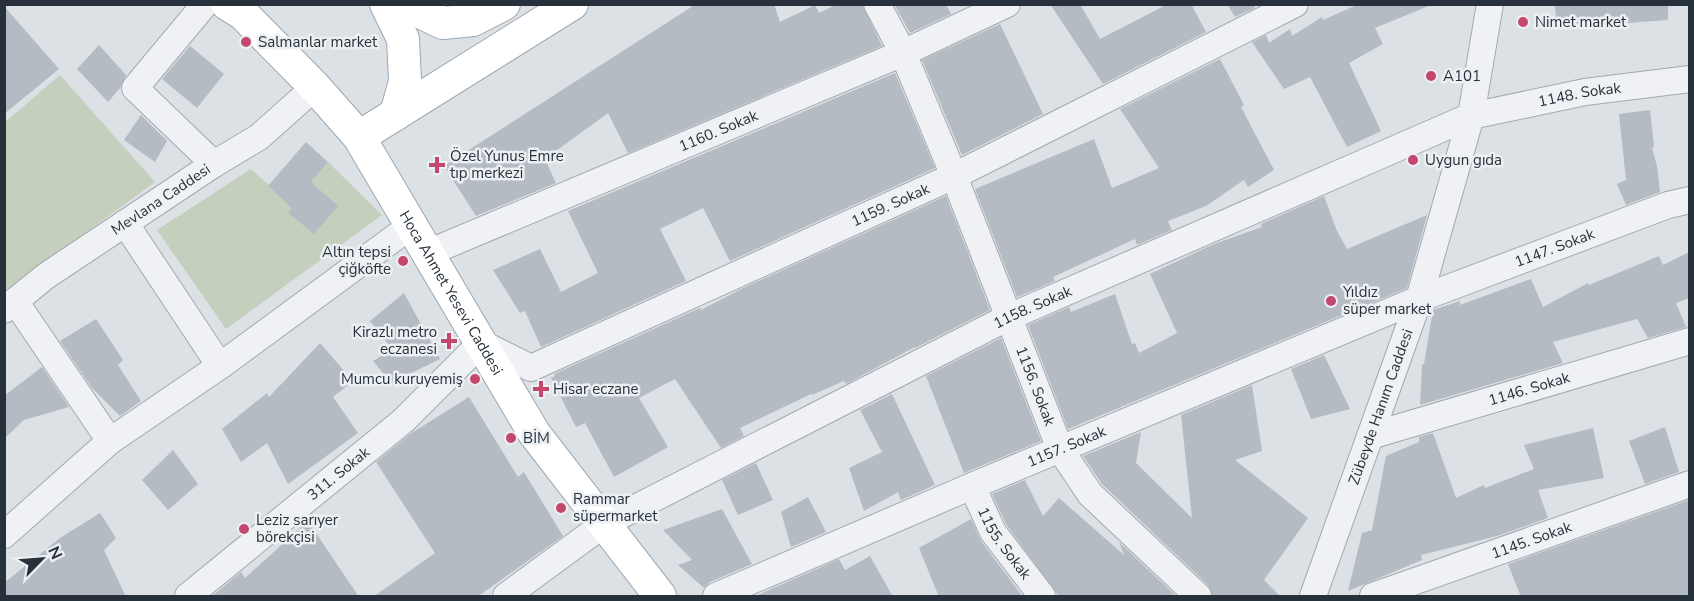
<svg xmlns="http://www.w3.org/2000/svg" width="1694" height="601" viewBox="0 0 1694 601" font-family="'Nunito Sans',sans-serif">
<style>
.green{fill:#c5cfbe}
.building{fill:#b4bbc2}
.lines{fill:none;stroke-linecap:round;stroke-linejoin:round}
.minor-casing{stroke:#a2a9af;stroke-width:28}
.major-casing{stroke:#9da7b0;stroke-width:34}
.minor{stroke:#eff1f4;stroke-width:26}
.major{stroke:#fff;stroke-width:32}
.poi-dot{fill:#c4486d;stroke:#ecf0f3;stroke-width:2}
.labels{text-anchor:middle;dominant-baseline:central;stroke-width:5;stroke-linejoin:round;paint-order:stroke}
.poi-label{font-size:15px;fill:#27313b;stroke:#ecf0f3;text-anchor:start}
.street-label{font-size:15px;fill:#27313b;stroke:#ecf0f3}
</style>
<rect width="100%" height="100%" fill="#dce1e5"/>
<path class="green" d="M60,75L155,182L5,292L4,123Z
M328,162L382,215L226,329L157,230L251,169L291,204Z"/>
<path class="building" d="M696,4H774L780,22L815,5L819,13L838,4H862L882,46L628,153L608,113L545,159L556,183L476,216L444,166Z
M894,4H946L951,14L910,33Z
M1050,4H1080L1100,39L1168,4H1191L1206,32L1103,84Z
M1227,4H1253L1255,8L1235,17Z
M1359,4L1431,5L1375,28L1383,44L1349,63L1381,131L1347,147L1310,77L1284,89L1252,42L1266,35L1269,43L1290,29L1292,36L1322,17L1323,20Z
M1555,4H1668V20L1557,28Z
M4,6L59,69L4,114Z
M1000,24L1043,114L962,155L922,60Z
M99,45L126,75L120,88L108,102L77,69Z
M190,46L224,74L197,108L162,79Z
M1220,59L1244,105L1241,107L1274,170L1248,187L1244,180L1206,206L1168,221L1172,230L1137,245L1135,239L1053,277L1055,281L1017,297L975,189L1094,139L1112,188L1159,168L1120,109Z
M895,73L935,168L730,261L703,208L660,229L686,281L541,347L525,311L520,313L493,270L540,249L561,292L598,273L568,211Z
M1650,110L1654,147L1652,148L1657,166L1660,192L1626,205L1617,184L1626,180L1619,114Z
M141,115L167,141L155,162L124,140Z
M306,142L328,162L311,182L338,206L314,234L288,213L292,208L268,186Z
M946,196L990,310L915,348V347L846,384L844,381L812,395L811,394L740,428L744,436L721,448L675,379L639,398L668,447L614,477L585,423L576,427L551,378L555,376L554,374L700,308L701,310L743,288Z
M1324,196L1337,231L1347,249L1427,215L1407,288L1068,429L1028,325L1069,307L1071,312L1115,294L1132,344L1135,343L1139,353L1177,333L1150,274L1214,244L1262,227L1261,224Z
M1689,252V298L1676,303L1686,327L1648,338L1637,319L1553,342L1563,363L1420,405L1422,365L1424,364L1433,310L1460,301V305L1531,279L1543,307L1588,283L1589,285L1659,256L1663,265Z
M404,293L440,359L391,383L373,361L392,349L370,321Z
M96,319L123,360L118,365L141,401L120,416L92,388L60,341Z
M1001,338L1041,441L964,473L926,376Z
M320,343L353,381L333,397L358,433L288,484L267,443L241,462L222,429L267,393L269,397Z
M1324,355L1350,409L1311,419L1291,369Z
M42,367L69,407L24,420L4,439V396Z
M1252,385L1262,451L1235,460L1308,518L1264,580L1281,597H1213L1208,585L1102,484L1083,456L1141,432L1136,463L1192,518L1181,415Z
M892,394L935,485L901,500L898,492L864,511L849,468L882,452L860,410Z
M469,397L518,477L524,472L563,536L477,597H373L435,553L376,462L410,434Z
M1665,427L1679,472L1645,484L1629,441Z
M1593,428L1604,478L1538,490L1548,518L1497,536L1421,555L1422,560L1348,591L1362,533L1372,530L1386,456L1419,442V437L1433,433L1456,498L1484,485L1485,488L1534,469L1524,445Z
M173,450L198,484L168,510L142,480Z
M756,463L773,500L738,515L722,480Z
M1025,480L1043,516L1059,498L1124,555L1119,542L1177,597H1059L1006,524L992,494Z
M808,497L826,532L791,547L781,512Z
M1689,500V597H1521L1508,564Z
M722,509L752,564L710,582L704,588L678,565L692,560L663,530Z
M100,513L116,538L104,550L126,597H4V583L60,538Z
M971,519L981,541L1023,597H939L919,548Z
M308,521L359,597H211L241,572L245,578Z
M870,556L893,597H753L839,559L845,570Z"/>
<g class="lines">
<defs>
<g id="minor">
<path d="M205,4L135,88L214,164"/>
<path id="s1" d="M877,4L903,53L954,176L1060,449L1090,494L1198,596"/>
<path d="M125,223L220,366"/>
<path id="s2" d="M428,253L903,53L1007,4"/>
<path d="M15,301L110,441"/>
<path id="s3" d="M4,310L46,276L214,164L259,137L315,87"/>
<path id="s4" d="M1370,436L1690,341"/>
<path id="s5" d="M972,486L993,532L1042,596"/>
<path d="M4,535L110,441L220,366L412,225"/>
<path id="s6" d="M188,596L403,421L481,343L531,368L954,176L1295,4"/>
<path id="s7" d="M506,596L604,524L1009,317L1471,116L1585,92L1690,79"/>
<path id="s8" d="M716,596L972,486L1419,299L1668,205L1690,200"/>
<path id="s9" d="M1313,596L1419,299L1471,116L1490,4"/>
<path id="s10" d="M1373,596L1690,484"/>
</g>
<g id="major">
<path id="s11" d="M227,4L243,14L315,87L359,137L534,433L660,596"/>
<path d="M386,4L403,39L405,81L396,114"/>
<path d="M403,4L443,23L473,20L504,4"/>
<path d="M359,137L572,4"/>
</g>
</defs>
<use href="#minor" class="minor-casing"/>
<use href="#major" class="major-casing"/>
<use href="#minor" class="minor"/>
<use href="#major" class="major"/>
</g>
<g class="poi-dot">
<circle cx="1523" cy="22" r="6"/>
<circle cx="246" cy="42" r="6"/>
<circle cx="1431" cy="76" r="6"/>
<circle cx="1413" cy="160" r="6"/>
<path d="M434 156h6v6h6v6h-6v6h-6v-6h-6v-6h6z"/>
<circle cx="403" cy="261" r="6"/>
<circle cx="1331" cy="301" r="6"/>
<path d="M446 332h6v6h6v6h-6v6h-6v-6h-6v-6h6z"/>
<circle cx="475" cy="379" r="6"/>
<path d="M538 380h6v6h6v6h-6v6h-6v-6h-6v-6h6z"/>
<circle cx="511" cy="438" r="6"/>
<circle cx="561" cy="508" r="6"/>
<circle cx="244" cy="529" r="6"/>
</g>
<g class="labels">
<g class="poi-label">
<text x="1535" y="22">Nimet market</text>
<text x="258" y="42">Salmanlar market</text>
<text x="1443" y="76">A101</text>
<text x="450" y="156">Özel Yunus Emre<tspan x="450" dy="17">tıp merkezi</tspan></text>
<text x="1425" y="160">Uygun gıda</text>
<text x="391" y="252" text-anchor="end">Altın tepsi<tspan x="391" dy="17">çiğköfte</tspan></text>
<text x="1343" y="292">Yıldız<tspan x="1343" dy="17">süper market</tspan></text>
<text x="437" y="332" text-anchor="end">Kirazlı metro<tspan x="437" dy="17">eczanesi</tspan></text>
<text x="463" y="379" text-anchor="end">Mumcu kuruyemiş</text>
<text x="553" y="389">Hisar eczane</text>
<text x="523" y="438">BİM</text>
<text x="573" y="499">Rammar<tspan x="573" dy="17">süpermarket</tspan></text>
<text x="256" y="520">Leziz sarıyer<tspan x="256" dy="17">börekçisi</tspan></text>
</g>
<g class="street-label">
<text stroke="none"><textPath href="#s7" startOffset="1191">1148. Sokak</textPath></text>
<text stroke="none"><textPath href="#s2" startOffset="315">1160. Sokak</textPath></text>
<text stroke="none"><textPath href="#s3" startOffset="192">Mevlana Caddesi</textPath></text>
<text stroke="none"><textPath href="#s6" startOffset="838">1159. Sokak</textPath></text>
<text stroke="none"><textPath href="#s8" startOffset="908">1147. Sokak</textPath></text>
<text stroke="none"><textPath href="#s11" startOffset="369">Hoca Ahmet Yesevi Caddesi</textPath></text>
<text stroke="none"><textPath href="#s7" startOffset="602">1158. Sokak</textPath></text>
<text stroke="none"><textPath href="#s1" startOffset="414">1156. Sokak</textPath></text>
<text stroke="none"><textPath href="#s4" startOffset="166">1146. Sokak</textPath></text>
<text stroke="none"><textPath href="#s9" startOffset="201">Zübeyde Hanım Caddesi</textPath></text>
<text stroke="none"><textPath href="#s8" startOffset="381">1157. Sokak</textPath></text>
<text stroke="none"><textPath href="#s6" startOffset="194">311. Sokak</textPath></text>
<text stroke="none"><textPath href="#s10" startOffset="168">1145. Sokak</textPath></text>
<text stroke="none"><textPath href="#s5" startOffset="66">1155. Sokak</textPath></text>
</g>
</g>
<rect width="1694" height="601" fill="none" stroke="#27313b" stroke-width="12"/>
<g transform="translate(42 559) rotate(65)" stroke="#ecf0f3" stroke-width="4.5" paint-order="stroke">
<path d="M0-4.5L10 22L0 15L-10 22Z" fill="#27313b"/>
<text y="-9" font-size="16" font-weight="bold" text-anchor="middle" fill="#27313b">N</text>
</g>
</svg>
